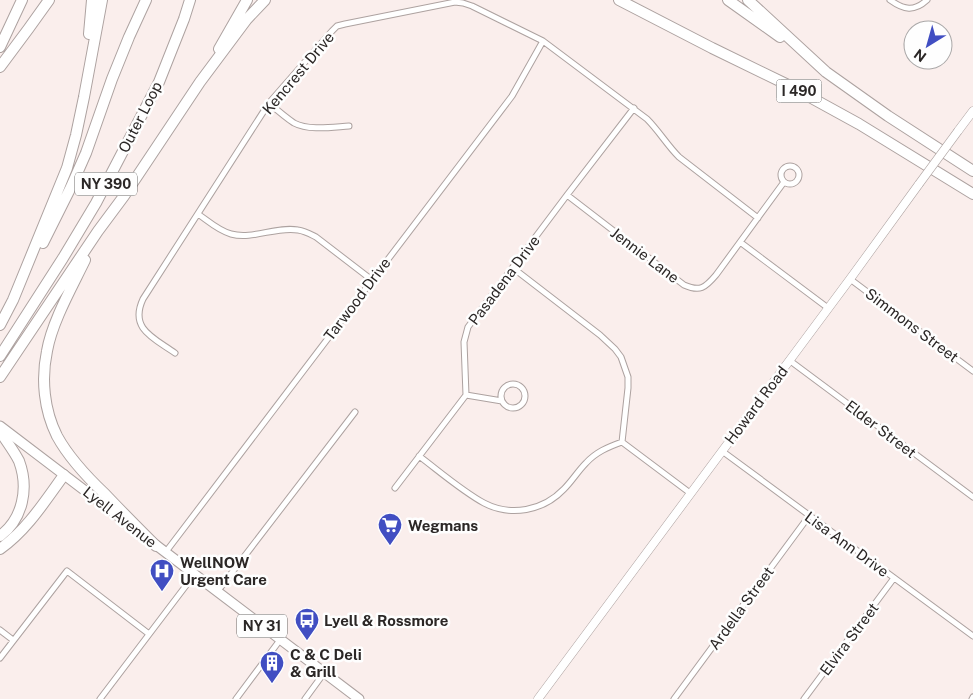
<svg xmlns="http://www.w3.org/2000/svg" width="973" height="699" viewBox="0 0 973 699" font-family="'Public Sans',sans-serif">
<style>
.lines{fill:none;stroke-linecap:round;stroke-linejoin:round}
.minor-casing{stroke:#ada2a0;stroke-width:7}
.secondary-casing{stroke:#ada2a0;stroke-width:9}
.primary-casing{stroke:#ada2a0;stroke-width:11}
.motorway-casing{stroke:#ada2a0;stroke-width:12}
.minor{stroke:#fff;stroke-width:5}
.secondary{stroke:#fff;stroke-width:8}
.primary{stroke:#fff;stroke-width:9}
.motorway{stroke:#fff;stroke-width:10}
.secondary-bridge-casing{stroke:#ada2a0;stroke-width:9;stroke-linecap:butt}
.secondary-bridge{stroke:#fff;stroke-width:8}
.labels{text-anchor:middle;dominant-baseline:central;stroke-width:5;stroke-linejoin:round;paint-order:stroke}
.shield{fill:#fefefe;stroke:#6a6867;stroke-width:1}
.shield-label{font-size:14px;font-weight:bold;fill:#2b2726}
.street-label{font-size:15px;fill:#2b2726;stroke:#fefefe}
.poi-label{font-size:15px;font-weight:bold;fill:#2b2726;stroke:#fefefe;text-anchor:start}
</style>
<rect width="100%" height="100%" fill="#faeeec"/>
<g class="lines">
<defs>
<path id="minor" d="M890,0C904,10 914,12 927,0
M269,103C277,110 285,117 294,123C309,131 333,127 349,126
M781 175a9 9 0 1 1 18 0a9 9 0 1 1-18 0Z
M567,195L684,285C700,292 705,288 716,275L784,182
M198,214C208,221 219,231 231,234C253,240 276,226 298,230C305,231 310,234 316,237L372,280
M740,242L828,308
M513,268L600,335L615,349L621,357L628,377V388L622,442L690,493
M850,279L973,371
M175,353C154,338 129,329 143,299L269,103L332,31L337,26L345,24L455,2L463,3L472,6L543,41L647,119C659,131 667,145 679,157L758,218
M789,360L973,497
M501 396a12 12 0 1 1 24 0a12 12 0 1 1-24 0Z
M466,395L502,401
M722,451L973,636
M419,456C439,471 462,491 484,503C511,517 543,511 564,489C572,481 578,471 586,463C596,452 608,447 622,442
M395,488L466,395L464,342L468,327L567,195L634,108
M165,553L512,96L543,41
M217,592L355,412
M0,630L13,640
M0,658L67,571L149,634
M100,699L194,575
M236,699L280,640
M305,699L324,673
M674,699L809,516
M804,699L894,578
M972,699L973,697"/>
<path id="secondary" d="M958,131L973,111
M538,699L850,279L919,184"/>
<path id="primary" d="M0,426L134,528
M152,542L359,699"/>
<path id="motorway" d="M619,0L712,48L788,85L859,124L973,194
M728,0L780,37
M748,0L826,72L888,116L973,171
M89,34L92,0
M0,47L22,0
M219,49L247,0
M0,67L29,28L49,0
M43,243L71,187L86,153L112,79L129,37L146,0
M85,260C72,287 52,322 47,351C41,379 44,410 57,436C69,458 87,477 105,494C122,512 139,529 156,546
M0,325L13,300L67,168L76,135L84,97L102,0
M0,356L63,258L96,203L159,82L184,19L190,0
M0,377L98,231L124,196L200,82L247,19L265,0
M0,431C6,441 14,451 19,461C29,488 23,519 0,536
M0,549C27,530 45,501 64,475"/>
</defs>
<use href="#minor" class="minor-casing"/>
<use href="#secondary" class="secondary-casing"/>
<use href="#primary" class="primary-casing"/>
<use href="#motorway" class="motorway-casing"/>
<use href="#minor" class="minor"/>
<use href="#secondary" class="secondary"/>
<use href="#primary" class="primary"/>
<use href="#motorway" class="motorway"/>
<defs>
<path id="secondary-bridge" d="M919,184L958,131"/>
</defs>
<use href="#secondary-bridge" class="secondary-bridge-casing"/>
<use href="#secondary-bridge" class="secondary-bridge"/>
</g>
<defs>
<symbol id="supermarket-pin" viewBox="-11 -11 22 30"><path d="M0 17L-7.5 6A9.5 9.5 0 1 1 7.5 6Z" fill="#414ec2" stroke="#fefefe"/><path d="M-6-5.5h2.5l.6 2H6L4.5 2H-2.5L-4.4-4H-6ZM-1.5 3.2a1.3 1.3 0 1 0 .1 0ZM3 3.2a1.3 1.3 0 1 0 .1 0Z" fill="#fff"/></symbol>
<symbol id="hospital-pin" viewBox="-11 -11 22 30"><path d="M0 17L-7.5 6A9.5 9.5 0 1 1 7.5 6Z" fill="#414ec2" stroke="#fefefe"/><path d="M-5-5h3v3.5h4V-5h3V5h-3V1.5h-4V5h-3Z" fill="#fff"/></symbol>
<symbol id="bus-pin" viewBox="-11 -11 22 30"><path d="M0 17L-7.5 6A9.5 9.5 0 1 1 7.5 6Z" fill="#414ec2" stroke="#fefefe"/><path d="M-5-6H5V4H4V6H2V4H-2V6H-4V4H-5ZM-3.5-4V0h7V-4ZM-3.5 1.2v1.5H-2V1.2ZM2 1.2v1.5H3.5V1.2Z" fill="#fff"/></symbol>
<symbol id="building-pin" viewBox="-11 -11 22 30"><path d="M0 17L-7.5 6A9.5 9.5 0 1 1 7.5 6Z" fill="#414ec2" stroke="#fefefe"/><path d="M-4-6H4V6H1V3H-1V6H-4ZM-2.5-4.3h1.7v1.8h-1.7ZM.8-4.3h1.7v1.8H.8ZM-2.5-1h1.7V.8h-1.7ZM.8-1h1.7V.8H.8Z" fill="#fff"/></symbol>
</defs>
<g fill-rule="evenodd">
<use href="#supermarket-pin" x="376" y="511" width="28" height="38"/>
<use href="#hospital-pin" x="148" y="557" width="28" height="38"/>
<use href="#bus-pin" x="293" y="606" width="28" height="38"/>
<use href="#building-pin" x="258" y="649" width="28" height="38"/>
</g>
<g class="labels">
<g class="shield">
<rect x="776.5" y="79.5" width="45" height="23" rx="4"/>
<rect x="75" y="172.5" width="62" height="23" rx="4"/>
<rect x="237" y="614.5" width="50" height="23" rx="4"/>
</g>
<g class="shield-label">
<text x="799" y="91">I 490</text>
<text x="106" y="184">NY 390</text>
<text x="262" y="626">NY 31</text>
</g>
<g class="street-label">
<text transform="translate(298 73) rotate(-50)">Kencrest Drive</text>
<text transform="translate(140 117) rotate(-63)">Outer Loop</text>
<text transform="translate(645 255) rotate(37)">Jennie Lane</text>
<text transform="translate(504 280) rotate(-53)">Pasadena Drive</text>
<text transform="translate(357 299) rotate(-53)">Tarwood Drive</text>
<text transform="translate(912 325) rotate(37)">Simmons Street</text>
<text transform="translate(756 405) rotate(-53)">Howard Road</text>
<text transform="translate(881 429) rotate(37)">Elder Street</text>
<text transform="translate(120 517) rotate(38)">Lyell Avenue</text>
<text transform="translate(847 544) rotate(36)">Lisa Ann Drive</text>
<text transform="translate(741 608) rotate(-54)">Ardella Street</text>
<text transform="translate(849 639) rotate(-53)">Elvira Street</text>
</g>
<g class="poi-label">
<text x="408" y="525">Wegmans</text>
<text x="180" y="562">WellNOW<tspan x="180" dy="17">Urgent Care</tspan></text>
<text x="324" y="620">Lyell &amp; Rossmore</text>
<text x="290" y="654">C &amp; C Deli<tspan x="290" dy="17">&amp; Grill</tspan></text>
</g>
</g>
<g transform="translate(928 45) rotate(217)"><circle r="24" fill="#fefefe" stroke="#aaa8a8"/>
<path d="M0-4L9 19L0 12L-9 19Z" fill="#414ec2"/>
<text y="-8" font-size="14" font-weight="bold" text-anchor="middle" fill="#2b2726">N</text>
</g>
</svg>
